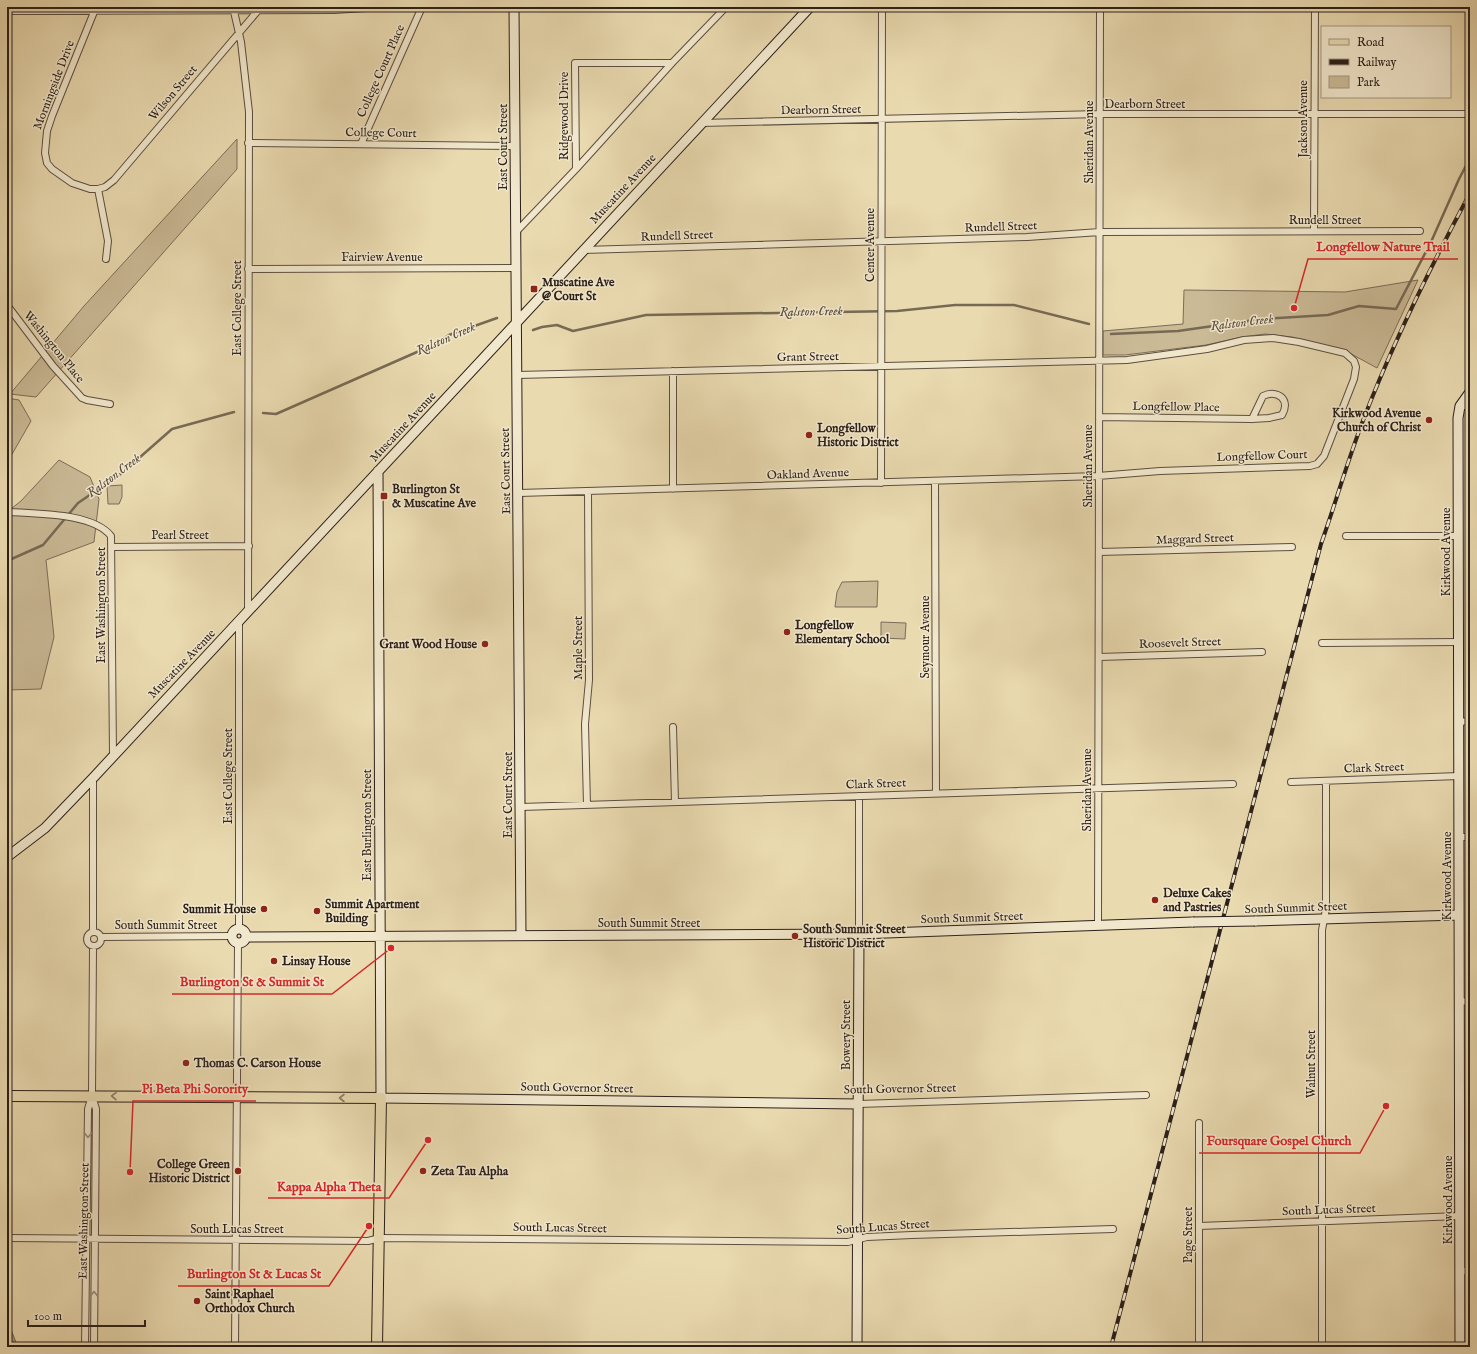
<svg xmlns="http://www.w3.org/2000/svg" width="1477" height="1354" viewBox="0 0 1477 1354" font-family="'IM FELL English',serif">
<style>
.green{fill:#caba96;stroke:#7b6d58}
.water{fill:#a99b7d;stroke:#776a55}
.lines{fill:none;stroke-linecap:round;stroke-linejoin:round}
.stream{stroke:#776a55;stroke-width:2.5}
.street-casing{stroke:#5c4e40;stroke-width:8}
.secondary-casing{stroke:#2c201a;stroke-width:11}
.primary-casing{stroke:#2c201a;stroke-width:12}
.street{stroke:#f1e7cc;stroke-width:6}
.secondary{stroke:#f1e7cc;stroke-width:9}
.primary{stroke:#eadab0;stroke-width:10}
.rail-casing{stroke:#2c201a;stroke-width:4}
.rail{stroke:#f1e7cc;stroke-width:2.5;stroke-dasharray:8;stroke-linecap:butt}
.secondary-bridge-casing{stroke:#2c201a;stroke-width:11;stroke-linecap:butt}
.secondary-bridge{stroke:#f1e7cc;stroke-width:9}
.oneway{stroke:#8b7d65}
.oneway2{stroke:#988d7c}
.poi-dot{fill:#8f2418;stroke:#f1e7cc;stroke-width:1.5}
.labels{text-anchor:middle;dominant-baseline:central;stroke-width:3;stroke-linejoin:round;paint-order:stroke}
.street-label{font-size:12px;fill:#2c201a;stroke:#f1e7cc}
.poi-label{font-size:12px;font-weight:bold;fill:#2c201a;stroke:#f1e7cc;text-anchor:start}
.water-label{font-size:13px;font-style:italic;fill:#584b3d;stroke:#f1e7cc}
.leader{fill:none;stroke:#d62828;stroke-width:1.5}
.callout-dot{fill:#d62828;stroke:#f1e7cc;stroke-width:1.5}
.callout-label{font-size:13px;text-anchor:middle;font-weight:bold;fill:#d62828;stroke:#f1e7cc;stroke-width:3;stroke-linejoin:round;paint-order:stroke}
</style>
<rect width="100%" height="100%" fill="#eadab0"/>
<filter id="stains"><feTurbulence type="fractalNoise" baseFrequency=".005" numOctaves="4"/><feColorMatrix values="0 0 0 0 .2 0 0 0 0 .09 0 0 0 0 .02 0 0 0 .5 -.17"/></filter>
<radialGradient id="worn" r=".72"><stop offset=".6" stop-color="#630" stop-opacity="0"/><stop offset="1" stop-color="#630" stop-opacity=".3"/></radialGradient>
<path class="green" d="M237,139V169L36,397L10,394L84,306Z
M1418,280L1377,368L1344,350L1292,337L1265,334L1242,337L1206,345L1125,355H1103V331L1183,324L1184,290L1345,292Z
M7,398L19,400L31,421L11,456L7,458Z
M59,460L90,477L99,499L94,542L46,560L54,637L41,689L7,690V512L21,501Z
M122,485V497L119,504H108L107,486Z
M878,581L877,607H835L837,592L842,582Z
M881,622L906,623L905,639L881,638Z"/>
<path class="water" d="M7,1320L18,1347H14C8,1339 7,1330 7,1320Z"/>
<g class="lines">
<path class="stream" d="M533,330L542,327L557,325L573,331L646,315L897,311L955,305H1014L1089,324
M1111,334L1178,331L1262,319L1328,315L1359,306L1396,309L1431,242L1459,179L1470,158
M263,413L276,414L417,352L430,349L449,335L497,318
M7,561L43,545L78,503L122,473L172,429L234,412"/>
<defs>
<path id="street" d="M96,7L52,116L47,131L45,153L47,163L52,169L72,183L90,189H98L105,187L114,180L261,7
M233,7L241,42L249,112L248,610
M7,11L334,10L382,7
M701,123L1100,114H1470
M248,143L515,146
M361,144L422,7
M576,169L672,63
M98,189L108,241L106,259
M1314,230L1315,7
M515,233L576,169L575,63H672L726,7
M583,250L1027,237L1100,232L1420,231
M248,269L515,268
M7,305L53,366L82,398L87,400L110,404
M673,371V489
M517,375L1127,360L1207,349L1244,340L1273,338L1299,342L1345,353L1354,361L1356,367L1354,379L1324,456L1317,464L1310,466L1160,471L1098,476L519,493
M1460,406H1470
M1099,417L1252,419L1269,418L1282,415C1291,400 1278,389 1263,396L1252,419
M935,481L936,793
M881,483L882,7
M11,512C38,514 93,513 111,536L113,756
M1346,536H1458
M112,547L249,546
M1099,552L1292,547
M239,623V929
M1322,643L1459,642
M1099,657L1262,652
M1459,722L1470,721
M673,727L675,802
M93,778V932
M1291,782L1459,776
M859,796V934
M587,805L585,724L589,680L588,491
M521,807L1233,784
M1459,837H1470
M1098,925L1100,7
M87 939a7 7 0 1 1 14 0a7 7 0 1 1-14 0Z
M101,937L231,936
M1460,1001L1470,1002
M92,1096L96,1109L94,1347
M858,1104L1146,1095
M1199,1226L1460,1216
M7,1238L368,1241L380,1238L848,1242L867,1237L912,1235L1113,1229
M1460,1271H1470
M85,1347L88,1109L92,1096L93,947
M235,1347L238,944
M1199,1347V1123
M1322,1347V930L1326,909V781"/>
<path id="secondary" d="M514,7L521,935
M378,471L381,1098L858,1104
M7,857L45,828L93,778L810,7
M1255,921L1459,915
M232 936a7 7 0 1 1 14 0a7 7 0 1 1-14 0Z
M246,937L859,934L1193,922
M857,1347L859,934
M1460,1347L1458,418L1460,406L1470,392"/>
<path id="primary" d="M7,1096L381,1098L377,1347"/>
</defs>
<use href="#street" class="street-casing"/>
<use href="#secondary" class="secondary-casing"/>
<use href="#primary" class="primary-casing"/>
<use href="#street" class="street"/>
<use href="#secondary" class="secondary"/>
<use href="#primary" class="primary"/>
<defs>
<path id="rail" d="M1111,1347L1321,544C1336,502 1348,459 1364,418C1394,340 1431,266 1470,193"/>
</defs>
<use href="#rail" class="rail-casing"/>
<use href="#rail" class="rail"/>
<defs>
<path id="secondary-bridge" d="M1193,922L1255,921"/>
</defs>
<use href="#secondary-bridge" class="secondary-bridge-casing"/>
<use href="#secondary-bridge" class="secondary-bridge"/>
</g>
<defs><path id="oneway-chevron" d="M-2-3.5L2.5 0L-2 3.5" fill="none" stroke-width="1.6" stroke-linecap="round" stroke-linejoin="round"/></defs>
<g class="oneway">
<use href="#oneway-chevron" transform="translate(114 1096) rotate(-179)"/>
<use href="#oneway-chevron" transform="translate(342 1098) rotate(-180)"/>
</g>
<g class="oneway2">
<use href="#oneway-chevron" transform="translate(88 1135) rotate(91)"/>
<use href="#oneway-chevron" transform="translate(94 1294) rotate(-90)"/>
</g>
<g class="poi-dot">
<rect x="530" y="285" width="8" height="8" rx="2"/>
<circle cx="1429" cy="420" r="4"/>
<circle cx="809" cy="435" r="4"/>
<rect x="380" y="492" width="8" height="8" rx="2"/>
<circle cx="787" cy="632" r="4"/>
<circle cx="485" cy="644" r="4"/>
<circle cx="1155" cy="900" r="4"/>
<circle cx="264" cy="909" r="4"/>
<circle cx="317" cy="911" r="4"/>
<circle cx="795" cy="936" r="4"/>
<circle cx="274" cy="961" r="4"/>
<circle cx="186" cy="1063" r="4"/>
<circle cx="238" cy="1171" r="4"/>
<circle cx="423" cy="1171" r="4"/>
<circle cx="197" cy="1301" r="4"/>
</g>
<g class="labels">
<g class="street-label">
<text transform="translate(381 71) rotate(-66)">College Court Place</text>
<text transform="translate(54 85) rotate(-69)">Morningside Drive</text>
<text transform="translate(173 93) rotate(-50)">Wilson Street</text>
<text x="1145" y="104">Dearborn Street</text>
<text transform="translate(821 110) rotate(-1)">Dearborn Street</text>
<text transform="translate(564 116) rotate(-90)">Ridgewood Drive</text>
<text transform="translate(1303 119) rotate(-90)">Jackson Avenue</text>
<text transform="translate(381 133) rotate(1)">College Court</text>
<text transform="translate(1089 142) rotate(-90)">Sheridan Avenue</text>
<text transform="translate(503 147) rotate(-90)">East Court Street</text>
<text transform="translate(623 189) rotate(-47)">Muscatine Avenue</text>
<text x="1325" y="220">Rundell Street</text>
<text transform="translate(1001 227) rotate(-2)">Rundell Street</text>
<text transform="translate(677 236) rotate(-2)">Rundell Street</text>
<text transform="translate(870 245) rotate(-90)">Center Avenue</text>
<text x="382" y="257">Fairview Avenue</text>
<text transform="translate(237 308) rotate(-90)">East College Street</text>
<text transform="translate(54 347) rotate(51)">Washington Place</text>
<text transform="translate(808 357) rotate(-1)">Grant Street</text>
<text transform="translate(1176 407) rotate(1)">Longfellow Place</text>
<text transform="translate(403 427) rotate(-47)">Muscatine Avenue</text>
<text transform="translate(1262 456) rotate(-2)">Longfellow Court</text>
<text transform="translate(1088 466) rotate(-90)">Sheridan Avenue</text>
<text transform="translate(506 471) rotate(-91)">East Court Street</text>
<text transform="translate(808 474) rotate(-2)">Oakland Avenue</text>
<text x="180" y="535">Pearl Street</text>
<text transform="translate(1195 539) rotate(-2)">Maggard Street</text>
<text transform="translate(1446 552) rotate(-90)">Kirkwood Avenue</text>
<text transform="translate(101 605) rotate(-90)">East Washington Street</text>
<text transform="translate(925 637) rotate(-90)">Seymour Avenue</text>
<text transform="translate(1180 643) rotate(-2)">Roosevelt Street</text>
<text transform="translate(578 648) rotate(-90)">Maple Street</text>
<text transform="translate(182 664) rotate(-46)">Muscatine Avenue</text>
<text transform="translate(1374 768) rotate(-2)">Clark Street</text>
<text transform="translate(228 776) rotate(-90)">East College Street</text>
<text transform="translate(876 784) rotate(-2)">Clark Street</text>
<text transform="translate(1087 790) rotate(-90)">Sheridan Avenue</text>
<text transform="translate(508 795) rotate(-90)">East Court Street</text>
<text transform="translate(367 825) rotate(-90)">East Burlington Street</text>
<text transform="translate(1447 876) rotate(-90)">Kirkwood Avenue</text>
<text transform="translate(1296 908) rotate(-2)">South Summit Street</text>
<text transform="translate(972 918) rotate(-2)">South Summit Street</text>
<text x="649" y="923">South Summit Street</text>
<text x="166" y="925">South Summit Street</text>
<text transform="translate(846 1035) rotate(-90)">Bowery Street</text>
<text transform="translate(1311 1064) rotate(-90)">Walnut Street</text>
<text transform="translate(577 1088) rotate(1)">South Governor Street</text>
<text transform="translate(900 1089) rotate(-1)">South Governor Street</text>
<text transform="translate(1448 1200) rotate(-90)">Kirkwood Avenue</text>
<text transform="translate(1329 1210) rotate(-2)">South Lucas Street</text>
<text transform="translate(84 1221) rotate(-89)">East Washington Street</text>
<text transform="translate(883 1227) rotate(-4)">South Lucas Street</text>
<text transform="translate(560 1228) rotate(1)">South Lucas Street</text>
<text x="237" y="1229">South Lucas Street</text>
<text transform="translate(1188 1235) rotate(-90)">Page Street</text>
</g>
<g class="poi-label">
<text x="542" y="282">Muscatine Ave<tspan x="542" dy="14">@ Court St</tspan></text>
<text x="1421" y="413" text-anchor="end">Kirkwood Avenue<tspan x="1421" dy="14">Church of Christ</tspan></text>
<text x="817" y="428">Longfellow<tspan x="817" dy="14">Historic District</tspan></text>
<text x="392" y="489">Burlington St<tspan x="392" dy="14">&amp; Muscatine Ave</tspan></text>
<text x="795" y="625">Longfellow<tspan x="795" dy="14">Elementary School</tspan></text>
<text x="477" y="644" text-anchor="end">Grant Wood House</text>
<text x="1163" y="893">Deluxe Cakes<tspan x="1163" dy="14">and Pastries</tspan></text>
<text x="325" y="904">Summit Apartment<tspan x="325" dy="14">Building</tspan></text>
<text x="256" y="909" text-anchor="end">Summit House</text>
<text x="803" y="929">South Summit Street<tspan x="803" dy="14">Historic District</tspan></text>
<text x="282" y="961">Linsay House</text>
<text x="194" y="1063">Thomas C. Carson House</text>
<text x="230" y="1164" text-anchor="end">College Green<tspan x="230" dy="14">Historic District</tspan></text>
<text x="431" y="1171">Zeta Tau Alpha</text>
<text x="205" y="1294">Saint Raphael<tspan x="205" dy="14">Orthodox Church</tspan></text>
</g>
<g class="water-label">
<text transform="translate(811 312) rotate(-1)">Ralston Creek</text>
<text transform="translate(1242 323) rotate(-7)">Ralston Creek</text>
<text transform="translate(446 339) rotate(-24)">Ralston Creek</text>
<text transform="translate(114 476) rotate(-37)">Ralston Creek</text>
</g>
</g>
<path class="leader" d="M1294 308L1308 259H1458M391 948L332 994H172M130 1172L133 1101H256M1386 1106L1360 1153H1199M428 1140L389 1198H268M369 1226L329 1286H178"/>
<g class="callout-dot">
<circle cx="1294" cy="308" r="4"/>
<circle cx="391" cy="948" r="4"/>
<circle cx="130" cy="1172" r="4"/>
<circle cx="1386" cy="1106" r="4"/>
<circle cx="428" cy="1140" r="4"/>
<circle cx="369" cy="1226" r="4"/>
</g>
<g class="callout-label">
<text x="1383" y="251">Longfellow Nature Trail</text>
<text x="252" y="986">Burlington St &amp; Summit St</text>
<text x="195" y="1093">Pi Beta Phi Sorority</text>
<text x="1279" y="1145">Foursquare Gospel Church</text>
<text x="329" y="1191">Kappa Alpha Theta</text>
<text x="254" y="1278">Burlington St &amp; Lucas St</text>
</g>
<rect width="1477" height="1354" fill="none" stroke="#eadab0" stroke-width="24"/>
<rect x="8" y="8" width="1461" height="1338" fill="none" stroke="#2c201a" stroke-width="2"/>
<rect x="12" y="12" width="1453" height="1330" fill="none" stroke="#2c201a"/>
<rect x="1321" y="26" width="130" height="72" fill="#f1e7cc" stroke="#a29785"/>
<rect x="1329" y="39" width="20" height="6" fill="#eadab0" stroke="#a29785"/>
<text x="1357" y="46" font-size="12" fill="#2c201a">Road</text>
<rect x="1329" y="59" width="20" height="6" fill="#2c201a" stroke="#a29785"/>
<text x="1357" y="66" font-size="12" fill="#2c201a">Railway</text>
<rect x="1329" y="76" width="20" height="12" fill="#caba96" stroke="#a29785"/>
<text x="1357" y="86" font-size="12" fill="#2c201a">Park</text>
<path d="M28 1320v6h117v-6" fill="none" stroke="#2c201a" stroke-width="2"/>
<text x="34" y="1320" font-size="12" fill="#2c201a" stroke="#f1e7cc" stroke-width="3" paint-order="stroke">100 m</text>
<rect width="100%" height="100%" filter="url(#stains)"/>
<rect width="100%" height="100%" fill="url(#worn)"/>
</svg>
